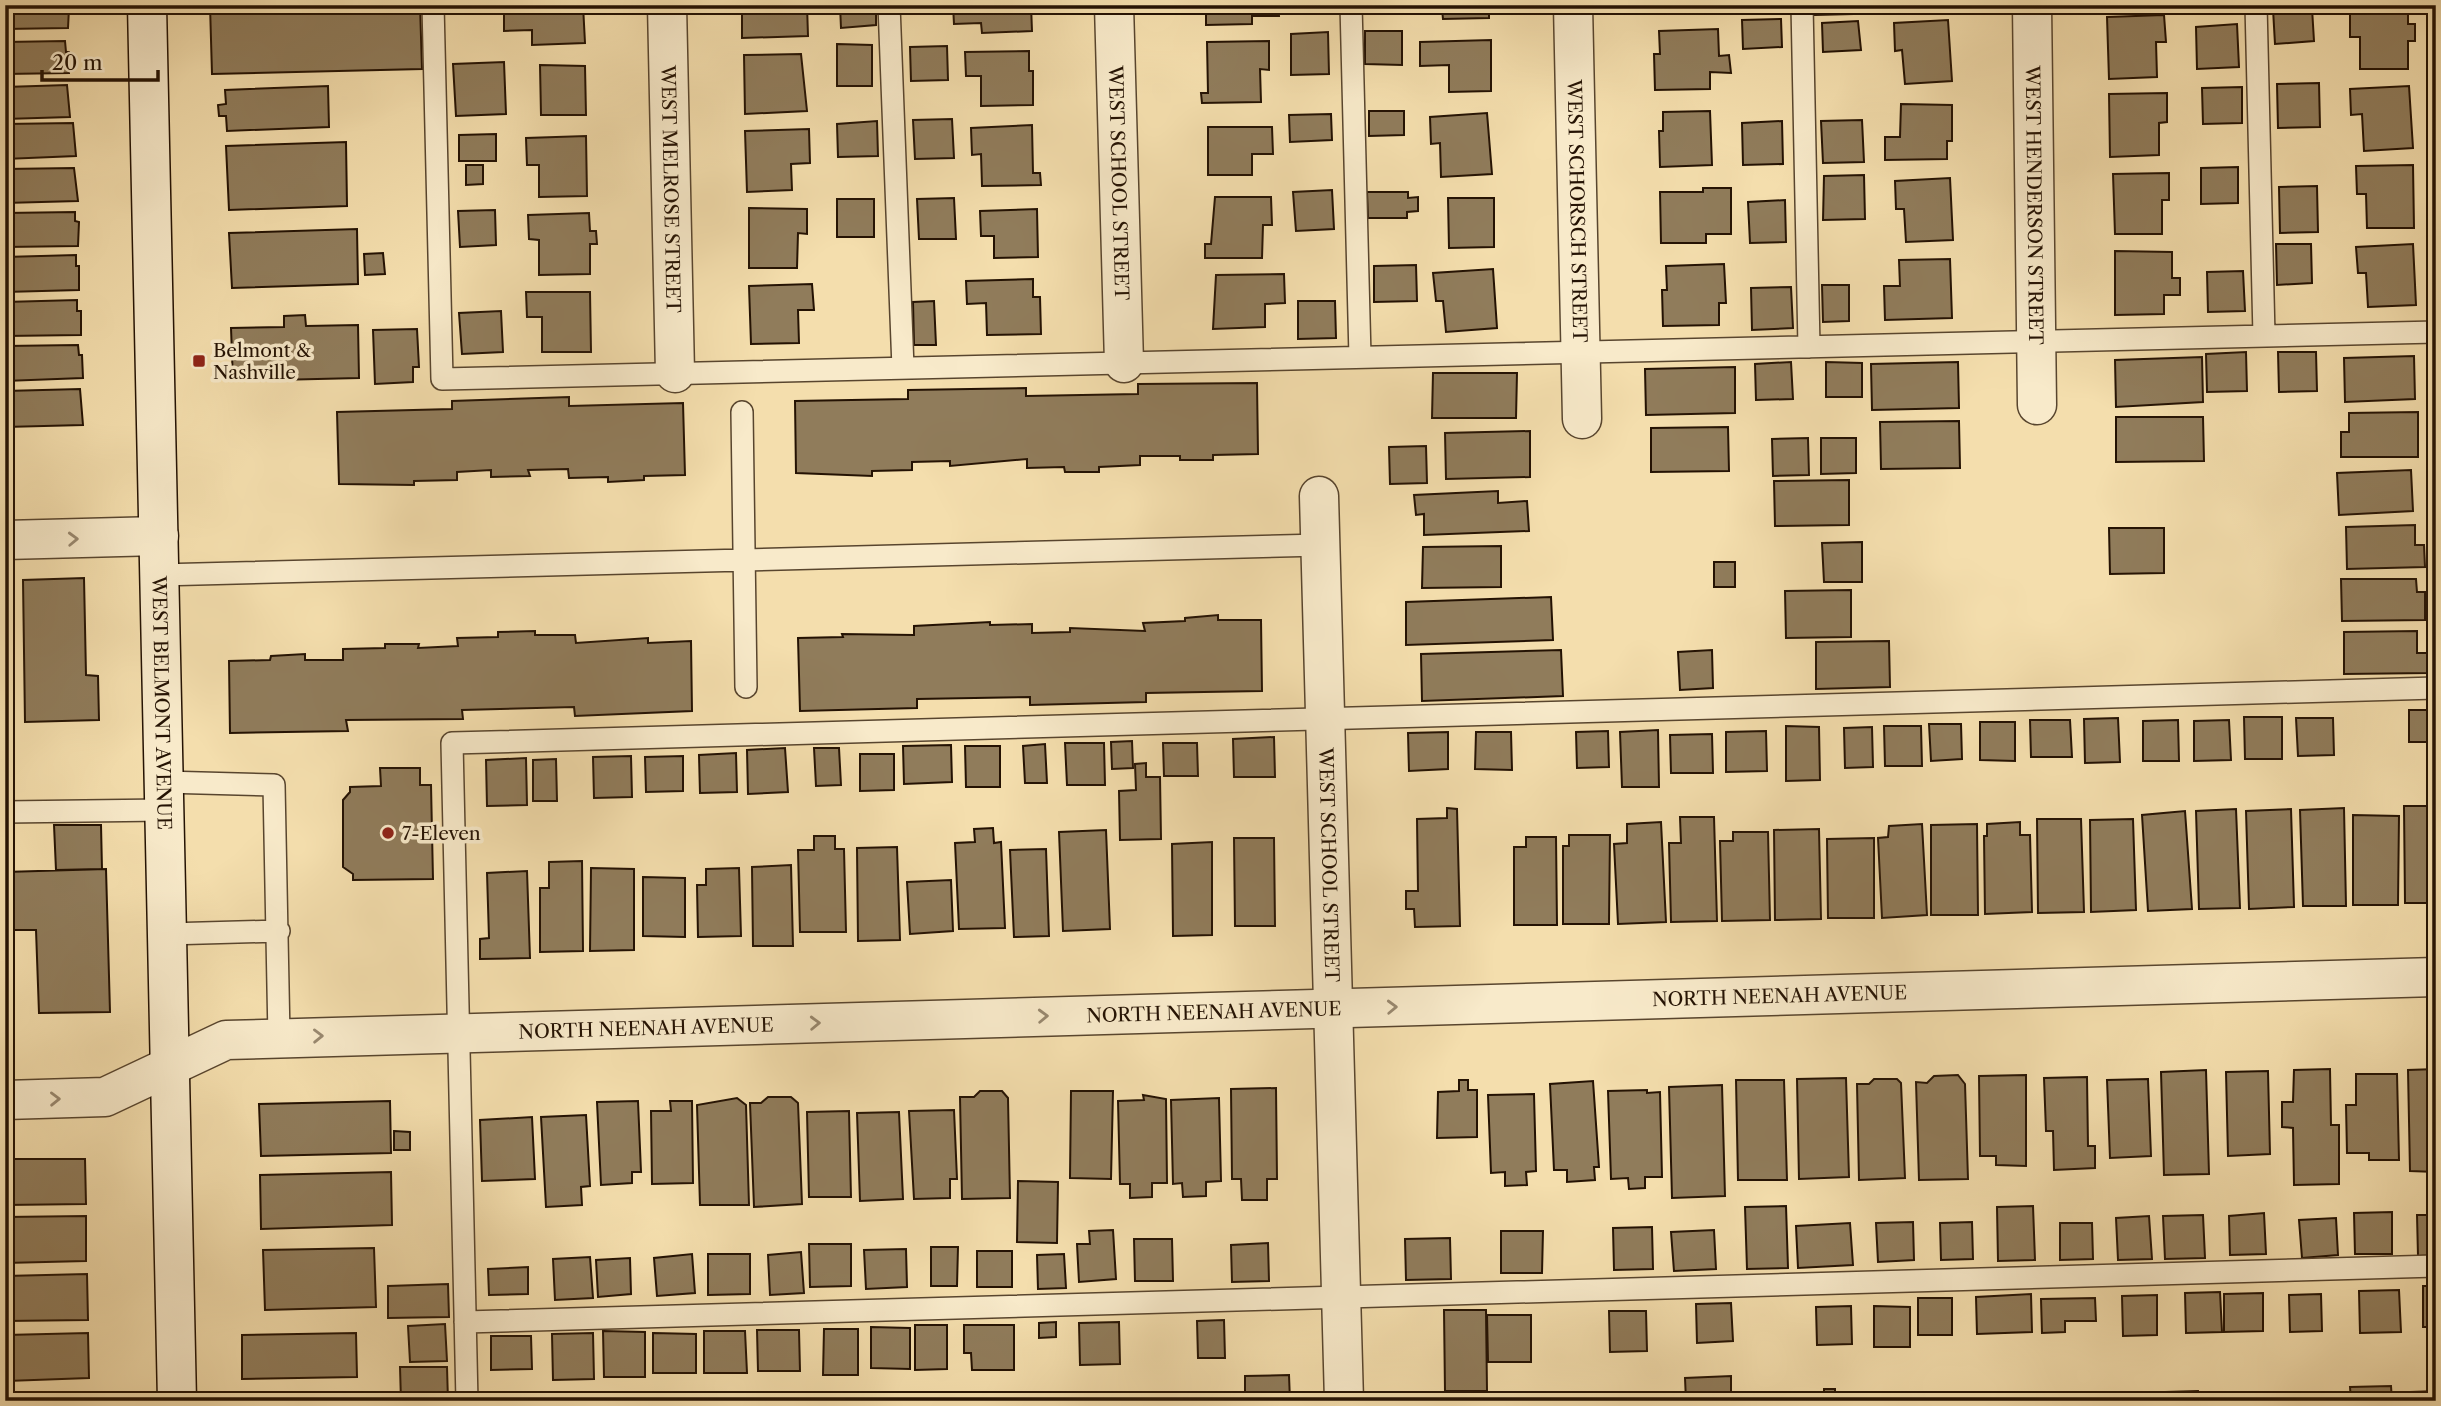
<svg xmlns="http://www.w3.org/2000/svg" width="2441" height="1406" viewBox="0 0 2441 1406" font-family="'Libre Caslon Text',serif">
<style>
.building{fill:#907c5b;stroke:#241203;stroke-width:2}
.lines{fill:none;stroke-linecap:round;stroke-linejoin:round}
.service-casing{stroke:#58452e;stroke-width:24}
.minor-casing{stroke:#58452e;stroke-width:41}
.secondary-casing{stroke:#241203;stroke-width:41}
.service{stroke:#f8eaca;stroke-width:21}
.minor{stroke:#f8eaca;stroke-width:38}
.secondary{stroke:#f8eaca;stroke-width:38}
.oneway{stroke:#998970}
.poi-dot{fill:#8f2418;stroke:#f8eaca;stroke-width:2.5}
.labels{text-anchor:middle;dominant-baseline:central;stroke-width:7;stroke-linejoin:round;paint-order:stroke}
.street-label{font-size:19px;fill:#241203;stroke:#f8eaca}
.poi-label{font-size:19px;fill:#241203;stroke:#f8eaca;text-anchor:start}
</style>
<rect width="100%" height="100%" fill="#f4dead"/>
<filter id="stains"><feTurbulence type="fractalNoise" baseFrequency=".00286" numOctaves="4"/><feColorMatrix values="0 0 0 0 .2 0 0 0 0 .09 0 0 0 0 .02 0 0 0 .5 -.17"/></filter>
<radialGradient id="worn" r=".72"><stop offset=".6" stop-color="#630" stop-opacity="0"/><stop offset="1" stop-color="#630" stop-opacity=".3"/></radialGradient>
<path class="building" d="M5,5H65L69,8L68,28L5,29Z
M210,5H420L422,69L212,74Z
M504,5H583L585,43L532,45V30L504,31Z
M742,5H807L808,36L742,38Z
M840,5H876V25L841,28Z
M953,5H1031L1032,31L982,33L981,23L954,24Z
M1206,5H1278L1279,16H1252V24L1206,25Z
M1412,5H1489V18L1443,19L1442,9L1412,10Z
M1657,5H1707V12L1657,14Z
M1815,5H1853V14L1815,15Z
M2312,8L2314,41L2275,44L2273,9Z
M2350,8H2408V24H2415V41H2408V69H2360V37H2350Z
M2164,15L2166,42H2156L2157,77L2109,79L2107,17Z
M1781,19L1782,47L1743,49L1742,20Z
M1948,20L1952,81L1905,84L1902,50L1895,51L1894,23Z
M1858,21L1861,50L1823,52L1822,23Z
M2237,24L2239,67L2197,69L2196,27Z
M1718,29L1719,56L1729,55L1731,73L1710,72V89L1655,90L1654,54H1660L1659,31Z
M1365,31H1402V65L1365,64Z
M1328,32L1329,74L1291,75V34Z
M1491,40V91L1449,92V65L1420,66V42Z
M65,41L66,52H69V73L5,74V42Z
M1269,41V70L1260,69L1261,102L1202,103L1201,93H1208L1207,42Z
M837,44L872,45V86H837Z
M947,46L948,80L911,81L910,47Z
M1029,51V71H1033V105L981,106V76H966L965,52Z
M801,54L807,111L745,114L744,55Z
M504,62L506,114L456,116L453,64Z
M540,65L585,66L586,115H541Z
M2319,83L2320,127L2278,128L2277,84Z
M67,85L70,117L5,119V87Z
M328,86L329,127L227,131L226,116H219L218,105L226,104L225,90Z
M2409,86L2413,148L2364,151L2362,114L2351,115L2350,89Z
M2242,87V123L2203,124L2202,88Z
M2167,93V122L2159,123V155L2110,157L2109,94Z
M1901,104L1952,105V141H1947V159L1885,160V137H1900Z
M1369,111H1404V135L1369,136Z
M1710,111L1712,165L1660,167L1659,131H1663V112Z
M1487,113L1492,174L1441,177L1440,143L1431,144L1430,117Z
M1331,114L1332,140L1290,142L1289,115Z
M952,119L954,158L915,159L913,120Z
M1862,120L1864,162L1823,163L1821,121Z
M877,121L878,156L838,157L837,124Z
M1782,121L1783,164L1743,165L1742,123Z
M73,123L76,156L5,159V124Z
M1032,125L1033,173H1040L1041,185L982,186L981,154L972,155L971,128Z
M1208,127H1272L1273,154H1252V175H1208Z
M809,129L810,163L791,164L792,190L747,192L745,131Z
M496,134V161H459V135Z
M586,136L587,196L539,197V165H527L526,138Z
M346,142L347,206L229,210L226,146Z
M466,165H483V184L466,185Z
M2413,165L2414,228H2367L2366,194H2357L2356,166Z
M2238,167V203L2201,204V168Z
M74,168L78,201L5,203V169Z
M2169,173V200H2162V234H2115L2113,174Z
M1864,175L1865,219L1823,220L1824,176Z
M1950,178L1953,240L1906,242L1904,209H1896L1895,181Z
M2317,186L2318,232L2280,233L2279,187Z
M1703,188H1731V234H1706V243H1661L1660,192H1703Z
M1332,190L1334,229L1296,231L1293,192Z
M1367,192H1408V198L1418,197V211L1407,212V218H1368Z
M1215,197H1271L1272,225H1263L1262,258H1205V244H1211Z
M954,198L956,239H919L917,199Z
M1448,198H1494V247L1449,248Z
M837,199H874V237H837Z
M1785,200L1786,242L1750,243L1748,202Z
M749,208L807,209V234L798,233L797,268H749Z
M1037,209L1038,257L994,258V236H981L980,211Z
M495,210L496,245L460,247L458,211Z
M75,212V221L79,222L78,246L5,247V213Z
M589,213L590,231H596L597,244H590V274L539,275V240L529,239L528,215Z
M357,229L358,284L232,288L229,233Z
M2276,244H2311L2312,283L2277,285Z
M2413,244L2416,305L2368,307L2366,273H2358L2356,247Z
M2115,251L2172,252V278H2180V295H2164V314L2115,315Z
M383,253L385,274L365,275L364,254Z
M76,255V266H79V290L5,292V257Z
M1950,259L1952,318L1885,320L1884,286H1900L1899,260Z
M1724,264L1726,303H1719V325L1663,326L1662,290H1667L1666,266Z
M1416,265L1417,301L1374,302V266Z
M1493,269L1497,328L1446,332L1443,301H1436L1433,273Z
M2243,271L2245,311L2208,312L2207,272Z
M1284,274L1285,303L1265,304V327L1213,329L1216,275Z
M1033,279V297H1040L1041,334L987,335L986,303L967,304L966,281Z
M812,284L814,310H798L799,343L751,344L749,286Z
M1822,285H1849V321L1823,322Z
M1791,287L1793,328L1752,330L1751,288Z
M526,292H590L591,352H542V317H527Z
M77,300V311H81V335L5,336V302Z
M934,301L936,345H914L913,302Z
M1298,301H1335L1336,338L1298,339Z
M501,311L503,352L462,354L459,313Z
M305,315L306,326L358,325L359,378L233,381L231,328L284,327V316Z
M417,329L419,367H413V382L375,384L373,330Z
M78,345L79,355H82L83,378L5,381V346Z
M2246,352L2247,391L2207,392L2206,354Z
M2278,352H2316L2317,391L2279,392Z
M2414,356L2415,399L2345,402L2344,358Z
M2202,357L2203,402L2116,407L2115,360Z
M1791,362L1793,399L1756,400L1755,364Z
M1826,362L1862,363V397H1826Z
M1958,362L1959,408L1872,410L1871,364Z
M1735,367V413L1646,415L1645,369Z
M1433,373H1517L1516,418H1432Z
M1257,383L1258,454L1213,455V460H1180V456H1140V465L1099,467V472H1065L1064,467L1027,468V459L950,466V461L912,462V470L872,471V476L796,473L795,401L908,399V390L1026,388V396L1138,394V384Z
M80,389L83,425L5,427V391Z
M569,397V406L683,403L685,475L644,476V480L608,482V477L569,478L568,469L528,470L530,476L491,477V470L457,472V480L414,481V485L339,484L337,412L452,409V401Z
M2418,412V457H2341V432H2349V413Z
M2116,417H2203L2204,461L2116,462Z
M1959,421L1960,468L1881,469L1880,422Z
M1728,427L1729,471L1651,472V428Z
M1530,431V477L1446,479L1445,433Z
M1808,438L1809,475L1773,476L1772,439Z
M1821,438H1856V473L1821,474Z
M1426,446L1427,483L1390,484L1389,447Z
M2411,470L2413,511L2339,515L2337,473Z
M1849,480V525L1775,526L1774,481Z
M1498,491V503L1527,501L1529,531L1424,535V514L1416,515L1414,495Z
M2415,525V545H2424L2425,567L2347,569L2346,527Z
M2109,528H2164V573L2110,574Z
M1862,542V582H1824L1822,543Z
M1501,546V587L1422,588L1423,547Z
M1714,562H1735V587H1714Z
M84,578L86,675L98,676L99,720L25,722L23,580Z
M2341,579H2416L2417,592H2425V620L2342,621Z
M1851,590V637L1786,638L1785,591Z
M1551,597L1553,640L1406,645V602Z
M1218,615V620H1261L1262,691L1146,693V702L1030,705V697L917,699V708L800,711L798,638L843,637L842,634L914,635V626L990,622V625L1032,624V633L1070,632V628L1145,631L1143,623L1185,621V618Z
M535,631V635H575L576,643L648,638V643L691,641L692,711L575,716L574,707L462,710L463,719L346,720L348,731L230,733L229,661L270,660L271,656L305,654V660H343V649L385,648V644H419L418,648L458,646L457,638L498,637V632Z
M2417,631V653H2428L2429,673L2344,674V632Z
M1889,641L1890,687L1816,689V642Z
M1561,650L1563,696L1422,701L1421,654Z
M1712,650L1713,688L1680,690L1678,652Z
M2409,710H2436V742H2409Z
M2244,717H2282V759H2245Z
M2118,718L2120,762L2085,763L2084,719Z
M2296,718H2333L2334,755L2298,756Z
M2030,720H2070L2072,757H2031Z
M2178,720L2179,761H2143V721Z
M2229,720L2231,760L2194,761V721Z
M1980,722H2015V761L1980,760Z
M1929,724H1961L1962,759L1931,761Z
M1786,726L1819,727L1820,780L1786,781Z
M1884,726H1921L1922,766H1885Z
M1872,727L1873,767L1845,768L1844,728Z
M1658,730L1659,787H1622L1620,732Z
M1608,731L1609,767L1577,768L1576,732Z
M1766,731L1767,771L1726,772V732Z
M1448,732V769L1409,771L1408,733Z
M1476,732H1511L1512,770L1475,769Z
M1712,734L1713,773H1671L1670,735Z
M1274,737L1275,777H1234L1233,739Z
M1132,741L1133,768L1112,769L1111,742Z
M1065,743H1104L1105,785H1067Z
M1163,743H1197L1198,776H1164Z
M1045,744L1047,783H1025L1023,746Z
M951,745L952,782L904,784L903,746Z
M965,746H1000V787H966Z
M785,748L788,792L748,794L747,750Z
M814,748H839L841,785L816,786Z
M736,753L737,792L700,793L699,755Z
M860,754H894V790L860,791Z
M631,756L632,797L594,798L593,757Z
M683,756V791L646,792L645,757Z
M526,758L527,805L487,806L486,760Z
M556,759L557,801H533V760Z
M1146,763V777H1160L1161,839L1120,840L1119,791L1136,790L1135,764Z
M380,768H420V785H431L433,879L353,880V874L343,867V800L350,792V787L381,786Z
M2404,806H2436V903H2405Z
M1447,808L1457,809L1460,926L1415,927L1414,909H1406V891H1418L1417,819L1447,818Z
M2344,808L2346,906H2303L2300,810Z
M2236,809L2240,908L2199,909L2196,811Z
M2291,809L2294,907L2249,909L2246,811Z
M2185,811L2192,909L2148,911L2142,815Z
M2353,815L2399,816L2398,905H2353Z
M1680,817H1714L1717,921L1671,922L1669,843H1681Z
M2037,819H2081L2084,912L2038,913Z
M2133,819L2136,910L2091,912L2090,820Z
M1661,822L1666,922L1618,924L1614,844L1627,843V824Z
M2020,822V835H2030L2032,912L1985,914L1984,836H1987V824Z
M1922,824L1927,915L1882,918L1878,838L1888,837L1889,826Z
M1977,824L1978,915H1931V825Z
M54,825H101L102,869L56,870Z
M993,828L994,843L1001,842L1005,928L959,929L955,843L975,842L974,829Z
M1819,829L1821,919L1775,920L1774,830Z
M1106,830L1110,929L1063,931L1059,832Z
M1733,832H1768L1770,920L1722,921L1720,841H1733Z
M1569,835H1610L1609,924H1563V846H1569Z
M814,836H835V849H844L846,932H800L798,850H814Z
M1526,837H1556L1557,925H1514V847H1526Z
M1234,838H1274L1275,926H1235Z
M1874,838V918H1828L1827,839Z
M1212,842V935L1173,936L1172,844Z
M897,847L900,940L858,941L857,848Z
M1046,849L1049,936L1014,937L1010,850Z
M582,861L583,951L540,952V888H549V862Z
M791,865L793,946H753L752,867Z
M591,868L634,869V950L590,951Z
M739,868L741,936L698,937L697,885H706V869Z
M106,869L110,1012L39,1013L36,930H5V1016V872Z
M527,871L530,958L480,959V939L489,938L487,873Z
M643,877L685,878V937L643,936Z
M951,880L953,931L910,934L907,882Z
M2330,1069L2331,1125H2339V1184L2294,1185L2293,1128L2282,1127V1102H2293L2294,1070Z
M2436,1069V1172L2410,1171L2408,1070Z
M2206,1070L2209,1174L2164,1175L2161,1072Z
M2268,1071L2270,1154L2228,1156L2226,1072Z
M2356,1074H2397L2399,1160H2369V1153H2347L2346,1105H2356Z
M1958,1075L1965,1084L1968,1179L1919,1180L1916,1082L1927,1083L1934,1076Z
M2026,1075V1166L1996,1165V1156H1980L1979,1076Z
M2087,1077L2088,1146H2095V1168L2054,1170L2053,1131H2046L2044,1078Z
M1846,1078L1849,1177L1799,1179L1797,1079Z
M1874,1079H1897L1901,1083L1905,1178L1859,1180L1857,1084H1869Z
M2148,1079L2151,1156L2110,1158L2107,1080Z
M1459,1080H1468V1090H1477V1137L1437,1138L1438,1092L1459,1091Z
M1736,1080H1784L1787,1180H1738Z
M1593,1081L1599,1167H1594L1595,1180L1567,1182V1170H1554L1550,1084Z
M1722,1085L1725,1196L1672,1198L1669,1087Z
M1276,1088L1277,1179H1267V1200H1242L1241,1179H1232L1231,1089Z
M1647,1090V1093L1660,1092L1662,1177H1645V1188L1629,1189L1628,1178L1611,1179L1608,1091Z
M980,1091H1002L1008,1098L1010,1198L962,1199L960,1097H974Z
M1071,1091H1113L1111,1179L1070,1178Z
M1534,1094L1536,1171L1526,1172L1527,1185L1505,1186V1172L1491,1173L1488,1095Z
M1143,1095L1166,1099L1167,1183H1152V1197L1130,1198V1184H1120L1118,1101L1144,1100Z
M768,1097H791L798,1103L802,1204L754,1207L750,1103H761Z
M737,1098L746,1105L749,1205H700L697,1105Z
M1219,1098L1221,1181L1206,1182V1196L1183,1197L1182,1183L1173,1184L1171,1100Z
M390,1101L391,1153L261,1156L259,1104Z
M638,1101L641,1172H632V1183L601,1185L597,1102Z
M670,1101H692L693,1183L652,1184L651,1111H671Z
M954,1110L957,1179H950V1198L914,1199L909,1111Z
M849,1111L851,1197H809L807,1112Z
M899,1112L903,1199L860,1201L857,1113Z
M586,1115L590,1186L581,1187L582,1205L546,1207L541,1117Z
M532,1117L535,1179L482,1181L480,1120Z
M394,1131L410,1132V1150H394Z
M5,1159H85L86,1204L5,1205Z
M391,1172L392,1225L261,1229L260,1175Z
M1018,1181L1058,1182L1057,1243L1017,1242Z
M1786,1206L1788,1268L1747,1269L1745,1207Z
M2033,1206L2035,1260L1998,1261L1997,1207Z
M2392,1212V1254H2355L2354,1213Z
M2264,1213L2266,1254L2230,1255L2229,1216Z
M2203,1215L2205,1258L2165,1259L2163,1216Z
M2417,1215H2436V1255L2418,1256Z
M86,1216V1261L5,1263V1217Z
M2149,1216L2152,1259L2118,1260L2116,1218Z
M2336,1218L2338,1255L2302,1258L2299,1220Z
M1913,1222L1914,1260L1878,1262L1876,1223Z
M1972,1222L1973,1259L1941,1260L1940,1223Z
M1850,1223L1853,1265L1798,1268L1796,1226Z
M2060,1223H2092L2093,1259L2060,1260Z
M1652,1227L1653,1269L1614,1270L1613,1228Z
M1113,1230L1116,1279L1079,1282L1077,1244H1090L1089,1231Z
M1714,1230L1716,1269L1674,1271L1671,1232Z
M1501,1231H1543L1542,1273H1501Z
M1450,1238L1451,1279L1406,1280L1405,1239Z
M1134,1239H1172L1173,1281H1135Z
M1268,1243L1269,1281L1232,1282L1231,1245Z
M809,1244H851V1286L810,1287Z
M931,1247H958L957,1286H931Z
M374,1248L376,1307L265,1310L263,1250Z
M906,1249L907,1287L866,1289L864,1250Z
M977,1251H1012V1287H977Z
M801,1252L804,1293L770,1295L768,1255Z
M692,1254L695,1293L657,1296L654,1258Z
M708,1254H750V1294L708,1295Z
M1064,1254L1066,1288L1038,1289L1037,1255Z
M590,1257L593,1298L555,1300L553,1259Z
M630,1258L631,1294L598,1297L596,1260Z
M528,1267V1294L489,1295L488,1269Z
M87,1274L88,1320L5,1321V1276Z
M448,1284L449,1317L388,1318V1286Z
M2423,1286H2436V1327H2423Z
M2399,1290L2401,1332L2360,1333L2359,1291Z
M2220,1292L2222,1332L2186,1333L2185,1293Z
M2263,1293V1331L2224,1332V1294Z
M2031,1294L2032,1332L1977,1334L1976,1297Z
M2321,1294L2322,1331L2290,1332L2289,1295Z
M2157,1295V1335L2123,1336L2122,1296Z
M1918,1298H1952V1335H1918Z
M2095,1298L2096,1321H2065V1332L2042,1333L2041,1299Z
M1731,1303L1733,1341L1697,1343L1696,1304Z
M1851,1306L1852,1344L1817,1345L1816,1307Z
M1874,1306L1910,1307V1347H1874Z
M1444,1310H1486L1487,1391H1445Z
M1609,1311H1646L1647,1351L1610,1352Z
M1487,1315H1531V1362H1488Z
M1224,1320L1225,1358H1198L1197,1321Z
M1056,1322V1337L1039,1338V1323Z
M1119,1322L1120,1364L1080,1365L1079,1323Z
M445,1324L447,1361L410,1362L408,1326Z
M915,1325H947V1369L915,1370Z
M964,1325H1014V1370H972L971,1353H964Z
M871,1327L910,1328V1369L871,1368Z
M824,1329H858V1375H823Z
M757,1330H799L800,1371H758Z
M603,1331L645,1332V1377H604Z
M704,1331H745L747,1373H704Z
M88,1333L89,1378L7,1381L6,1335Z
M356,1333L357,1377L242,1379V1335Z
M593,1333L594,1379L553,1380L552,1334Z
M653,1333L696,1334V1373H653Z
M491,1336H531L532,1369L491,1370Z
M400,1367H447L448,1401H401Z
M1289,1375L1290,1401H1245V1376Z
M1731,1376V1401H1686L1685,1378Z
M2391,1386L2392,1401H2351L2350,1387Z
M1824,1389H1835V1399L1851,1401H1811L1824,1400Z
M2198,1391L2199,1401H2166V1392Z
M2436,1391V1401H2411V1392Z
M2105,1392H2147V1401H2105Z
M973,1393L1012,1394V1401H973Z
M1171,1393L1172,1401H1127V1394Z
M2268,1393V1401H2227V1394Z
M2086,1394V1401H2043V1395Z
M1750,1396H1775V1401H1750Z
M2289,1397H2331V1401H2289Z"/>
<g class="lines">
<defs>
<path id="service" d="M433,5L442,379L2436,332
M889,5L903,368
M1351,5L1360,357
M1802,5L1809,347
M2256,5L2264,336
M742,412L746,687
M159,575L1321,545
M164,782L274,785L279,1037
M5,812L164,810
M167,934L279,931
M465,1322L2436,1266
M467,1401L452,743L2436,688"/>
<g id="minor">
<path id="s1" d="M667,5L675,373"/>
<path id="s2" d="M1114,5L1124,363"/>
<path id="s3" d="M1573,5L1582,419"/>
<path id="s4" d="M2032,5L2037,405"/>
<path id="s5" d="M1319,496L1344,1401"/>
<path d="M5,540L159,536"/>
<path id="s6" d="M5,1100L105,1097L226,1040L2436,977"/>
</g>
<g id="secondary">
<path id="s7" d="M147,5L177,1401"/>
</g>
</defs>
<use href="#service" class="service-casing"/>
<use href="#minor" class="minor-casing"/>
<use href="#secondary" class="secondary-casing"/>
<use href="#service" class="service"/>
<use href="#minor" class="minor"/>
<use href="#secondary" class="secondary"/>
</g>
<defs><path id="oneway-chevron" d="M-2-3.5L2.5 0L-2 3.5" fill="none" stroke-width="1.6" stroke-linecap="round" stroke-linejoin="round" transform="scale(1.75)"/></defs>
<g class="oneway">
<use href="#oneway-chevron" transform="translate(73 539) rotate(-2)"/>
<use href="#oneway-chevron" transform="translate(1392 1007) rotate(-2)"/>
<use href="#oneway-chevron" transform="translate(1043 1016) rotate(-2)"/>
<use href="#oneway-chevron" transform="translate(815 1023) rotate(-2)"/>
<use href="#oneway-chevron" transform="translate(318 1036) rotate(-1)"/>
<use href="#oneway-chevron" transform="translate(55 1099) rotate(-1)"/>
</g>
<g class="poi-dot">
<rect x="192" y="354" width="14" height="14" rx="3.5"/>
<circle cx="388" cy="833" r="7"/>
</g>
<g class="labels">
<g class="street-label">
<text stroke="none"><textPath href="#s2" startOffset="178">WEST SCHOOL STREET</textPath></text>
<text stroke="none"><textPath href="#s1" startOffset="184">WEST MELROSE STREET</textPath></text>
<text stroke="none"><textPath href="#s4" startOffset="200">WEST HENDERSON STREET</textPath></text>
<text stroke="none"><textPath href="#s3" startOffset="206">WEST SCHORSCH STREET</textPath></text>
<text stroke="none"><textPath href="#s7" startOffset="698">WEST BELMONT AVENUE</textPath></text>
<text stroke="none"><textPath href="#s5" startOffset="369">WEST SCHOOL STREET</textPath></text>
<text stroke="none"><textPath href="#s6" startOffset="1788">NORTH NEENAH AVENUE</textPath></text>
<text stroke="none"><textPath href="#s6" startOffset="1222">NORTH NEENAH AVENUE</textPath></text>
<text stroke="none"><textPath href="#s6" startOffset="654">NORTH NEENAH AVENUE</textPath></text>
</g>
<g class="poi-label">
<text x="213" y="350">Belmont &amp;<tspan x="213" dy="22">Nashville</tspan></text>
<text x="402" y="833">7-Eleven</text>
</g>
</g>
<rect width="2441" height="1406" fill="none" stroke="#f4dead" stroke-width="28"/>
<rect x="7" y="7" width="2427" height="1392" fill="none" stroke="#241203" stroke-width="3.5"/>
<rect x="14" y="14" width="2413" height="1378" fill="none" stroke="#241203" stroke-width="2"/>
<path d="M42 70v10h116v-10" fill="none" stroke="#241203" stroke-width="3.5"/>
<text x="52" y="70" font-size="21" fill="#241203" stroke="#f8eaca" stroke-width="5" paint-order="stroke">20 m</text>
<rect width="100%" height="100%" filter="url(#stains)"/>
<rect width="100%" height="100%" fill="url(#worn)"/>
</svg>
